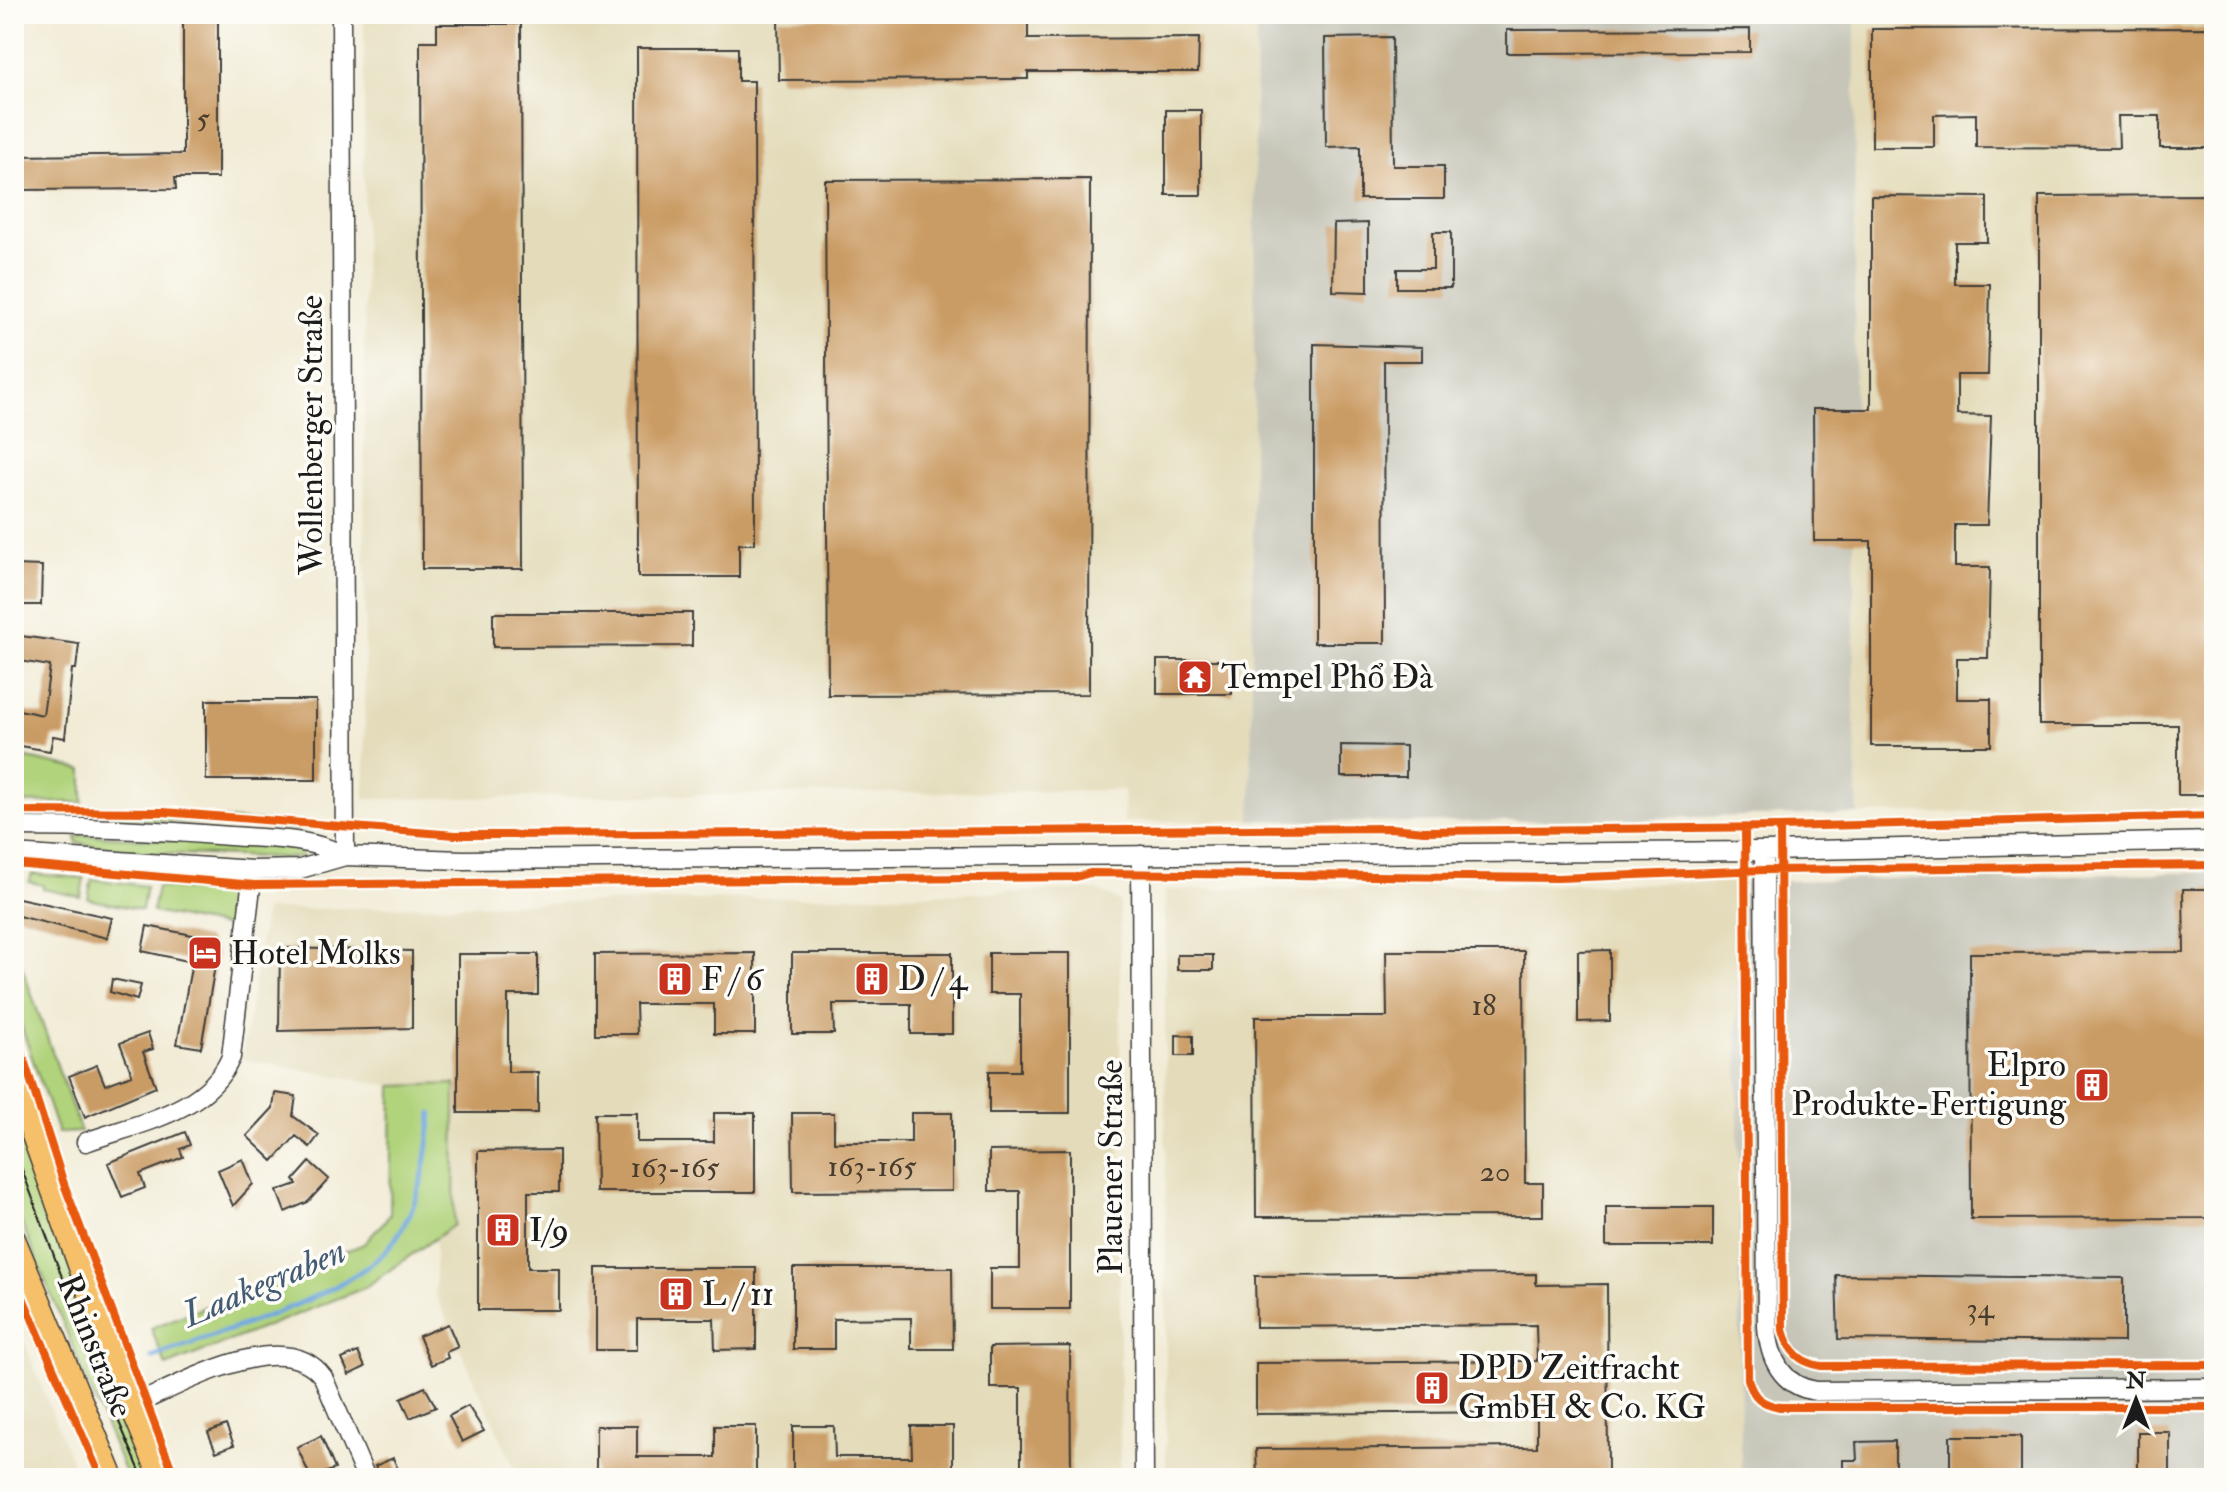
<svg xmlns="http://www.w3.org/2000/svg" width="2228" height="1492" viewBox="0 0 2228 1492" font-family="'IM FELL Double Pica',serif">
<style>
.built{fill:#e3dbba}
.industrial{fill:#c6c5b8}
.green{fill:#b1d37b;stroke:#66784c;stroke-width:2}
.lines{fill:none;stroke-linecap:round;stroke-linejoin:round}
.stream{stroke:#72a8e0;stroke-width:5}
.building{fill:#ca9c65}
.minor-casing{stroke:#3c3b38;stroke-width:21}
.major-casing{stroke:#3c3b38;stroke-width:25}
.minor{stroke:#fff;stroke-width:18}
.major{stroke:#f6c06b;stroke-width:22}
.tram{stroke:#1c1c1c;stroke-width:2}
.cycleway-casing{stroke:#fdfcf7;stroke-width:13}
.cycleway{stroke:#e8590c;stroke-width:8}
.labels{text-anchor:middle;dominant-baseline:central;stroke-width:7;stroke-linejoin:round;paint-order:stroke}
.number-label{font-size:30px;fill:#483c2e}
.street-label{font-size:34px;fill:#1c1c1c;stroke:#fdfcf7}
.poi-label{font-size:34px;fill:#1c1c1c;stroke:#fdfcf7;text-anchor:start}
.water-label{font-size:36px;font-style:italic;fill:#435b74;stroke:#fdfcf7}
</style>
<rect width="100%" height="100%" fill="#fdfcf7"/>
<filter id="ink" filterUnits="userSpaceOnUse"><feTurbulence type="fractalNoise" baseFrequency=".0125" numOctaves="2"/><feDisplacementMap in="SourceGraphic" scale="16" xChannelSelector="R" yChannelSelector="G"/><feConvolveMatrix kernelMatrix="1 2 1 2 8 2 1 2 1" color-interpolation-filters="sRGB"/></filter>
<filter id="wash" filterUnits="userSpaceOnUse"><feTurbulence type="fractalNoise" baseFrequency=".006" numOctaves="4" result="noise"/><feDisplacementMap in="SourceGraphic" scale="32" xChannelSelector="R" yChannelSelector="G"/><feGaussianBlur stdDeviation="1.8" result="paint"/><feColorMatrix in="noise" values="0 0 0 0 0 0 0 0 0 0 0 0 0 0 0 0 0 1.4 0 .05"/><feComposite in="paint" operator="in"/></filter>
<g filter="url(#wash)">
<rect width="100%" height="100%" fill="#f2ecd7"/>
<path class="built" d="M364,14H1256L1251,820L1124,822L1123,790L365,799Z
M1855,14H2214V808L1858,814L1854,694Z
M1736,882L1741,1478H1166L1165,890Z
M1098,890L1120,902V1478H519L435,1294V1239L454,1225L455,1084L392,1086L242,1059L265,910Z
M14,1316L78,1478H14Z"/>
<path class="industrial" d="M1256,14H1855L1854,694L1858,814L1409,823L1251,820Z
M2214,872V1478H1741L1736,882Z"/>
<path class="green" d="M14,755L83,770V802L14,803Z
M117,813L304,824V830L118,818Z
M80,835L302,848L301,858L147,853L77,843L76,837Z
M32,874L84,878L81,897L43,889V885L29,882Z
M92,879L146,886L142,910L88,899Z
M157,887L233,893L237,899L233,928L152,912Z
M14,945L81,1132L58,1133L14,1005Z
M455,1084L454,1225L364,1288L166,1366L151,1328L364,1244L390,1215L392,1086Z
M14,1114L131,1433L147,1478H127L14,1205Z"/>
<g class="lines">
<path class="stream" d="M152,1357C216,1333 356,1295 394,1241C422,1202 427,1159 432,1113"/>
</g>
<g id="blocks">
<path class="building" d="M1028,17V39L1199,38L1198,72H1028V79L779,80L778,18Z
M183,18H218V178H175L176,189L15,190V156L183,154Z
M437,24H521L523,569H422L420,41H437Z
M2214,28V148H2160V116H2118L2119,148L1976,147V114L1934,115V147H1872V29Z
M1750,29V52L1507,53V30Z
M1392,37L1393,166H1444V199H1360V146L1326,147L1325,38Z
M637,48H738V81H754L755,544H739V577H638Z
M1166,110H1201V195H1166Z
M1090,179L1089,694L828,695L825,180Z
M2214,195V795H2178V725H2039V196Z
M1871,196L1987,197V242H1955V284H1990L1988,375H1957V415L1991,416L1987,525H1955V567H1990L1988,658H1957V699H1991V746H1871V541H1814L1813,409H1871Z
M1368,223V292L1333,291L1334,224Z
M1433,232H1451V288H1397V269H1433Z
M1314,344L1422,347V361H1384L1385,643H1314Z
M14,565L42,566L41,605H14Z
M493,613H692V646L493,647Z
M14,635L79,644L76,669H72L65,738L53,736L50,751L14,745V709L43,715L50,666L14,660Z
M1157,660H1232V694H1157Z
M206,700H316V780H206Z
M1341,745L1406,746V777H1341Z
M2183,889H2214V1218L1971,1219L1970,953L2184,952Z
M14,897L112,918L107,938L14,915Z
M147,926L207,938L217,954L201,1048L177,1044L192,962L142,951Z
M280,948L412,951V1028L279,1031Z
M1610,950V1021L1578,1022V951Z
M1386,951H1524L1525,1183H1543V1216L1256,1217L1255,1017H1387Z
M755,953V1034H714V1004H636L637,1034H595V954Z
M792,953H952V1034H911V1004H833L834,1034H792Z
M989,953H1070V1113H989V1071H1020V994H989Z
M458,954H538V995H508V1072H538V1113H458Z
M1177,955H1213V970H1177Z
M112,979L141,985L137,1000L110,992Z
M148,1033L153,1049L143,1052L156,1087L85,1117L69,1076L97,1065L105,1085L132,1075L120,1043Z
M1176,1035L1193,1036V1056H1176Z
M275,1093L296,1096L293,1116L319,1135L310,1147L296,1136L273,1161L247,1136L273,1108Z
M595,1113H637V1142H714V1113H755V1192H596Z
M792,1113H834V1142H911V1113H952V1191L793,1192Z
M185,1132L190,1145L180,1149L183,1157L140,1174L145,1188L122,1197L108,1163Z
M559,1150V1192H528V1268H559V1310H478V1151Z
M1070,1150V1309H990V1268H1020V1191H989V1151Z
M243,1159L253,1184L233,1206L218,1170Z
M310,1162L329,1179L308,1202L285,1212L277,1191L297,1184L294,1180Z
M1606,1207H1713V1246H1606Z
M596,1268H756V1349L715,1350L714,1319H637V1350H596Z
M793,1268H952L953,1349H911V1318L834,1319V1349H793Z
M1536,1274V1285L1607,1284L1608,1478H1257L1256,1449L1537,1447V1412L1256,1414V1363L1537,1361L1536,1325L1256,1327L1255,1276Z
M1836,1275L2124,1278V1342L1838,1339Z
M448,1324L458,1347L446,1352L448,1358L431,1365L419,1336Z
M1070,1346L1071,1478H1021V1388H990V1347Z
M358,1352L365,1367L349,1375L342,1359Z
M425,1387L436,1407L410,1418L401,1398Z
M468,1406L484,1431L462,1442L449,1416Z
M226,1425L234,1445L216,1452L208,1432Z
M596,1426H637V1457H715V1426H756V1478H596Z
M793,1426H834L835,1457H912L911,1426H953V1478H793Z
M2138,1432H2170V1478H2138Z
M321,1436L335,1469L311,1478L297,1447Z
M1950,1436H2021V1478H1950Z
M1895,1441V1478H1843V1460H1857L1856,1442Z
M393,1458L402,1478H381L375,1466Z"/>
</g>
</g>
<g filter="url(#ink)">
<use href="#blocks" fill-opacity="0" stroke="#3c3b38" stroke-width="2"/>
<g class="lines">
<defs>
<path id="minor" d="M341,14L345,856
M14,827C86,827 158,830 230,836C269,839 310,837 345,856
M1764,851L1767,1326C1769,1358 1781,1386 1816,1391L2214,1388
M14,854L253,870L300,869L345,856L463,860L1764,851L2214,841
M1141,855L1144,1478
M86,1142C138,1123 208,1112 231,1057L253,870
M131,1406C180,1386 284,1323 323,1377L366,1478"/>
<path id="major" d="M14,1082L118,1374L161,1478
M14,1239L113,1478"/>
</defs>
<use href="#minor" class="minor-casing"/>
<use href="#major" class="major-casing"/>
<use href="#minor" class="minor"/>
<use href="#major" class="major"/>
<path class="tram" d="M14,1148L95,1366L143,1478"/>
<defs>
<path id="cycleway" d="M14,811L163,812L455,835H509L1391,828L1424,831L1780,827L2214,816
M1780,827L1783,1330C1788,1350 1800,1363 1821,1366L2214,1365
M1745,828L1748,1379C1753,1398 1762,1404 1780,1407H2214
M14,864L254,885L1076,877L1090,873L1558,878L1764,870L2214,865
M14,1029L64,1184L175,1478
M14,1277L101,1478"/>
</defs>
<use href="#cycleway" class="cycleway-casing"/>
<use href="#cycleway" class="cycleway"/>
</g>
</g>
<defs>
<symbol id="temple-square" viewBox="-11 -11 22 22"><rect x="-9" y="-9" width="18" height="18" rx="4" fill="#c8321e" stroke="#fdfcf7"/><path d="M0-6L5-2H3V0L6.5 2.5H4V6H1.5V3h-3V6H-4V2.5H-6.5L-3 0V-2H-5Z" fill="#fff"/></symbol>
<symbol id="hotel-square" viewBox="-11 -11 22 22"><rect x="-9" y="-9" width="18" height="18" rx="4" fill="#c8321e" stroke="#fdfcf7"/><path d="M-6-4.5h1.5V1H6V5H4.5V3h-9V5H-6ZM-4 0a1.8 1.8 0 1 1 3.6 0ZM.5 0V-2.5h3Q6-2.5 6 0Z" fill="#fff"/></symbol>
<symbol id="building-square" viewBox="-11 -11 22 22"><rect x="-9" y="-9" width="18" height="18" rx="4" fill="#c8321e" stroke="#fdfcf7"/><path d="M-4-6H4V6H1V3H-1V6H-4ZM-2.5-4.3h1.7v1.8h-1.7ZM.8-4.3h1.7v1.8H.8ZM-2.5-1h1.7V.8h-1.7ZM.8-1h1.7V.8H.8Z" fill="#fff"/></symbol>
</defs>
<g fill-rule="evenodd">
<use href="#temple-square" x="1175" y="657" width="40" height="40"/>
<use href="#hotel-square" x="185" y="933" width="40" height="40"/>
<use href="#building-square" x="655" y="959" width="40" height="40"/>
<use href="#building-square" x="852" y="959" width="40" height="40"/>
<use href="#building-square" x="2072" y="1065" width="40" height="40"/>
<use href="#building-square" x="483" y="1210" width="40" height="40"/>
<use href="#building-square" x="656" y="1274" width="40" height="40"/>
<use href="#building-square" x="1412" y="1368" width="40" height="40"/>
</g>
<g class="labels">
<g class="number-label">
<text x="203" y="118">5</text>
<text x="1484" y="1005">18</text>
<text x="872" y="1166">163-165</text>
<text x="675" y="1167">163-165</text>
<text x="1495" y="1171">20</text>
<text x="1980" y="1308">34</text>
</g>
<g class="street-label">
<text transform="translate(311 435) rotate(-90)">Wollenberger Straße</text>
<text transform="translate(1111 1167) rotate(-90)">Plauener Straße</text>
<text transform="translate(95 1346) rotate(68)">Rhinstraße</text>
</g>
<g class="poi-label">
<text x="1221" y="677">Tempel Phổ Đà</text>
<text x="231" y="953">Hotel Molks</text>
<text x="701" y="979">F / 6</text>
<text x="898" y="979">D / 4</text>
<text x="2066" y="1065" text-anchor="end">Elpro<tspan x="2066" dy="39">Produkte-Fertigung</tspan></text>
<text x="529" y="1230">I/9</text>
<text x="702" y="1294">L / 11</text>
<text x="1458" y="1368">DPD Zeitfracht<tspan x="1458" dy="39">GmbH &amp; Co. KG</tspan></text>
</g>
<g class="water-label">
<text transform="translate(264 1283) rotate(-23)">Laakegraben</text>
</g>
</g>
<rect width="2228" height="1492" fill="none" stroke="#fdfcf7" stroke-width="48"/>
<g transform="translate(2136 1400)" stroke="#fdfcf7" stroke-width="6" paint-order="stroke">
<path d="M0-6L14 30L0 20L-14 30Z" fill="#1c1c1c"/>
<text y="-12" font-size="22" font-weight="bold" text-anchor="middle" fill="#1c1c1c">N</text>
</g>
</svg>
